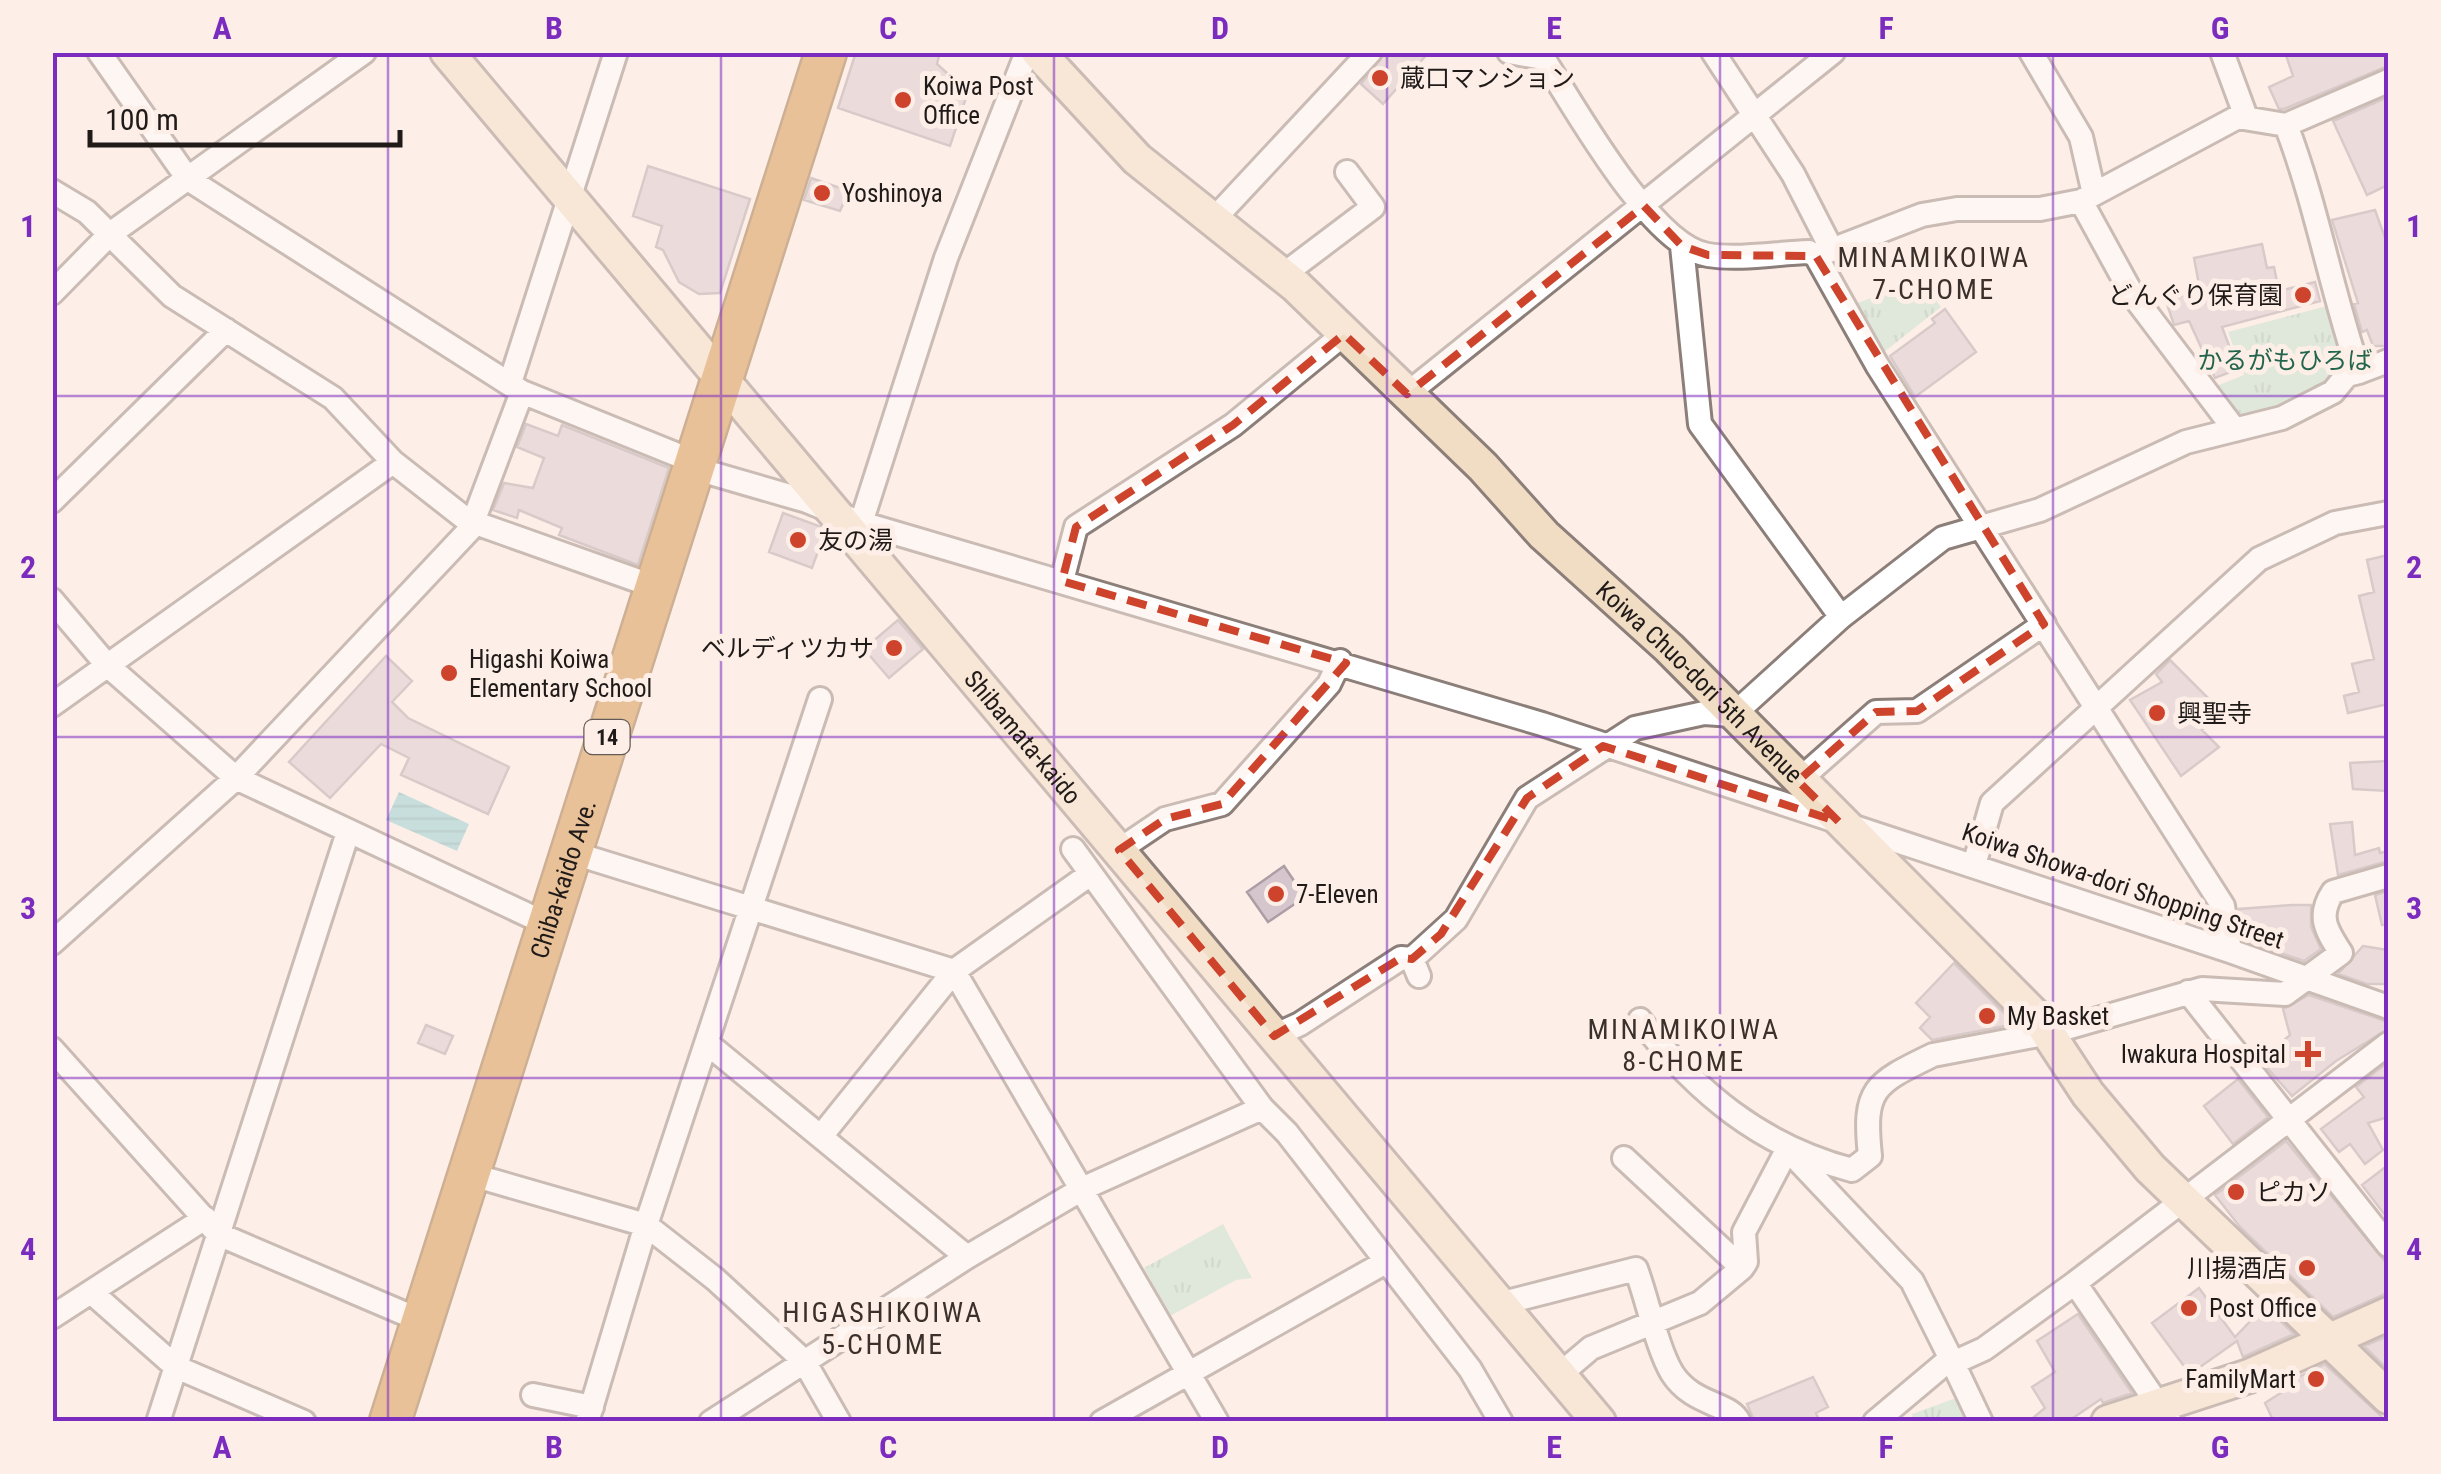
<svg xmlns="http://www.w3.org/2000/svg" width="2441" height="1474" viewBox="0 0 2441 1474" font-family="'Roboto Condensed','Noto Sans JP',sans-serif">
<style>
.grass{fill:url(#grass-tufts)}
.water{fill:url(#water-rules)}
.building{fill:#d4c6cc;stroke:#ac9ea4;stroke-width:2.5}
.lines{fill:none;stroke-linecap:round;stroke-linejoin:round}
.street-casing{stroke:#8c7e79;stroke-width:28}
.secondary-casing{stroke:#8c7e79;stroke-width:38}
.highway-casing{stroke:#92642f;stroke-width:45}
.street{stroke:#fff;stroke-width:22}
.secondary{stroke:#f1dcc4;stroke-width:32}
.highway{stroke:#d08b3b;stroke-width:40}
.marked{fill:none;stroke:#ce432b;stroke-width:8;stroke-dasharray:20 12;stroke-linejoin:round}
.grid{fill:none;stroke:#7b2cbf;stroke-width:2.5;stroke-opacity:0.55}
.poi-dot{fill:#ce432b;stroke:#fdefe8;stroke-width:4}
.labels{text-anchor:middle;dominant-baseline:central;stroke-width:10;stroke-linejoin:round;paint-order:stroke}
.shield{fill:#fdefe8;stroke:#625b57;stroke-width:2.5}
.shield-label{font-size:22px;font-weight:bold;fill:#201b19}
.poi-label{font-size:25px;fill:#201b19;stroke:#fdefe8;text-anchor:start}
.park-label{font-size:25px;fill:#23654c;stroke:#fdefe8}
.street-label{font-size:25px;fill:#201b19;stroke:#fdefe8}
.neighbourhood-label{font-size:28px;letter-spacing:2.5px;fill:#3b302b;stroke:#fdefe8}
.neatline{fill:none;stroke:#7b2cbf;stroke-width:4}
.grid-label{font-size:32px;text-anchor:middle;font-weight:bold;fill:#7b2cbf}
</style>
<defs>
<pattern id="grass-tufts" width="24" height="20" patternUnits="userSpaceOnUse" patternTransform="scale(2.5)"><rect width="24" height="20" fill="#bbdfcd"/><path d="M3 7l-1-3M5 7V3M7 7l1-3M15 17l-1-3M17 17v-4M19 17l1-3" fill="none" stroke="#a0bfaf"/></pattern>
<pattern id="water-rules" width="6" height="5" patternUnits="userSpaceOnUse" patternTransform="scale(2.5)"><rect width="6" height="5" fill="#85cace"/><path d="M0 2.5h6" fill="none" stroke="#73adb0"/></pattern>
</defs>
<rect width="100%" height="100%" fill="#fdefe8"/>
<path class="grass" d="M1921,279L1941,307L1884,352L1855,304Z
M2327,306L2344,362C2327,399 2272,409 2235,418L2214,387L2244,375L2228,332Z
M1223,1224L1252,1278L1236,1280L1170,1316L1144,1268Z
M1956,1398L1967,1421H1913L1912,1414Z"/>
<path class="water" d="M399,792L469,824L457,851L386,820Z"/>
<path class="building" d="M856,52H940L937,64L968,92L950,146L838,108Z
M1385,52H1429L1383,104L1361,84Z
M2285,52H2388V66L2284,109H2279L2269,87L2293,76Z
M2388,97V185L2367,195L2333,121Z
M648,166L750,199L720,293L699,294L679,282L663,250L656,247L662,226L633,216Z
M811,178L849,191L840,211L804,200Z
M2375,210L2388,246V346H2373L2367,330L2362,332L2354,304L2358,303L2332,220Z
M2262,244L2267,268L2274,267L2279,291L2315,282L2320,301L2222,327L2238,369L2215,378L2189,321L2174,325L2166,301L2200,290L2194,258Z
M1945,309L1976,352L1915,397L1890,356L1935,323L1932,319Z
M526,424L558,436L562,425L669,468L638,565L559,535L562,528L519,510L517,518L493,510L504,483L533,488L544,458L517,447Z
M783,513L819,526L825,532L812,568L769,552Z
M2388,555V704L2348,713L2344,696L2359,692L2352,664L2374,659L2359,596L2374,592L2367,560Z
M898,620L923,649L889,678L864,649Z
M386,656L412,681L392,702L408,718L509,767L488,814L401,775L409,758L381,744L330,798L289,762Z
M2170,660L2222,712L2202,730L2219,747L2181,776L2130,700L2162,682L2156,674Z
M2388,761V791L2353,789L2350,763Z
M2352,822L2355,855L2379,848L2380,853L2388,851V861L2338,875L2330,824Z
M1284,866L1305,897L1268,922L1247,892Z
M2388,891V924L2382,925L2375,895Z
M2291,905H2311V927L2321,949L2304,961L2243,940L2239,909Z
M2363,946L2388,950V984H2367L2338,974Z
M1954,963L2015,1024L1932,1040L1920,1028L1930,1017L1916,1003Z
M2309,995L2388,1022V1029L2336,1061L2292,1096L2261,1061L2290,1035L2283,1009Z
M426,1025L453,1036L445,1054L418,1043Z
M2388,1062V1117L2368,1123L2383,1150L2365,1164L2350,1144L2339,1152L2321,1129L2364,1097L2356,1087Z
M2238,1079L2268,1117L2233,1144L2204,1106Z
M2286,1141L2388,1265V1291L2383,1295L2333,1317L2240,1227L2215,1195Z
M2388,1165V1219L2362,1185Z
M2199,1288L2235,1337L2260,1311L2269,1321L2275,1316L2294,1334L2243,1357L2237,1341L2190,1374L2152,1323Z
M2078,1314L2132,1393L2103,1403L2101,1399L2067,1422H2028L2045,1408L2032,1387L2055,1372L2037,1341Z
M2388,1336V1370L2364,1346Z
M2325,1364L2380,1415L2386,1422H2274L2265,1403L2287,1389L2284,1384Z
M1813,1377L1828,1407L1816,1413L1820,1422H1755L1747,1404Z"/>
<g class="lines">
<defs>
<path id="street" d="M99,52L188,179L522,392L695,462
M1509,52L1543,58C1574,106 1652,247 1708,255C1740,260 1777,253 1809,252L1816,256L1922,215L1957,209H2040L2081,201L2238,117L2286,125L2388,81
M1713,52L1793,174L1832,250
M2031,52L2081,137L2094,194
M2222,52L2246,117
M2286,125C2317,206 2331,290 2359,372L2388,361
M52,191L87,212L172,296L333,398L393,462L467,520L656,587
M2081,201L2132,294L2235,430
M1215,218L1370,52
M1682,246L1700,424L1841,617
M1816,256L1877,365L2223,906L2230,951
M1283,275L1373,207L1347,172
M52,293L110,234L364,52
M510,383L616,52
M1407,394L1833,52
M693,468L807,501L861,523L1542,724L2230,951L2388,1007
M52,501L226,330
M473,522L522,392
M861,523L946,258L1027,52
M1062,581L1076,527L1233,425L1344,334
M52,600L107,665L236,778L547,924
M52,705L393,462
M1798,781L1876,712L1917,711L2044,624
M1073,849L1262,1108L1287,1133L1470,1369L1501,1422
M1119,850L1165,819L1222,804L1329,684L1340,661
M570,852L954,971L1217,1422
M1974,865L1992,803L2259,559L2335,523L2388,513
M52,943L236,778L476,523
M1419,976L1412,959L1456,919L1527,798L1635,728L1704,713L1733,715L1841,617L1943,538L2040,510L2186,442L2282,418L2333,392L2347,375L2359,372
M2188,992L2388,1245
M1640,1020C1697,1093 1761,1146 1852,1170L1870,1156C1863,1089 1873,1084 1933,1055L2049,1033L2202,989L2285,994L2341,953C2326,930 2317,916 2333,892L2388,876
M1274,1036L1300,1024L1401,958L1412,959
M708,1044L967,1257
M52,1049L218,1234L422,1321
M822,1135L954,971L1089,875
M1791,1153L1912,1281L1953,1363L1944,1364L1875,1422
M1624,1158L1742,1268
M469,1174L646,1225L715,1279L804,1361L839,1422
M2075,1283L2170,1422
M91,1292L176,1367L304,1422
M1499,1304L1636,1269C1647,1298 1657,1348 1672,1373C1693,1406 1730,1402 1739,1422
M52,1317L205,1218
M1559,1375L1591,1348L1700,1303L1742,1268L1746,1262L1744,1232L1787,1150
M533,1395L592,1407
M158,1422L348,832
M587,1422L646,1225L820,699
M711,1422L967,1257L1084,1188L1262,1108
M1102,1422L1384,1263
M1981,1422L1953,1363L1984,1349L2075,1283L2388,1044"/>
<g id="secondary">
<path id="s1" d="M447,52L1599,1422"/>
<path id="s2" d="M1038,52L1137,159L1296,286L1483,467L1544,535L1669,648L2040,1021L2088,1094L2150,1168L2388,1397"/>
<path d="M2108,1422L2249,1376L2388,1314"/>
</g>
<g id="highway">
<path id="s3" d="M390,1422L826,52"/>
</g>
</defs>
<use href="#street" class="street-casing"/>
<use href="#secondary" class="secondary-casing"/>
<use href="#highway" class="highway-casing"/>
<use href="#street" class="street"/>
<use href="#secondary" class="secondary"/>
<use href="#highway" class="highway"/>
</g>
<path d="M0 0H2441V1474H0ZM1644,206L1682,246L1708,255L1816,256L2044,624L1917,711L1876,712L1798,781L1839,822L1603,746L1527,798L1441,934L1412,959L1401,958L1274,1036L1119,850L1165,819L1222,804L1346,663L1062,581L1076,527L1233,425L1344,334L1407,394Z" fill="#fdefe8" fill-opacity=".55" fill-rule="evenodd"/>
<path class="marked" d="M1644,206L1682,246L1708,255L1816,256L2044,624L1917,711L1876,712L1798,781L1839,822L1603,746L1527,798L1441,934L1412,959L1401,958L1274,1036L1119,850L1165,819L1222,804L1346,663L1062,581L1076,527L1233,425L1344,334L1407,394Z"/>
<path class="grid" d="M388,52V1422M721,52V1422M1054,52V1422M1387,52V1422M1720,52V1422M2053,52V1422M52,396H2388M52,737H2388M52,1078H2388"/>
<g class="poi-dot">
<circle cx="1380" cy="78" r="10"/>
<circle cx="903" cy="100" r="10"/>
<circle cx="822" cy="193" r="10"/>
<circle cx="2303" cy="295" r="10"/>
<circle cx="798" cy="540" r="10"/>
<circle cx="894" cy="648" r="10"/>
<circle cx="449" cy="673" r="10"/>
<circle cx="2157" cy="713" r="10"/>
<circle cx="1276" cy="894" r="10"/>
<circle cx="1987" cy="1016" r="10"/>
<path d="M2303 1039h10v10h10v10h-10v10h-10v-10h-10v-10h10z"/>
<circle cx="2236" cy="1192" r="10"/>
<circle cx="2307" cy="1268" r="10"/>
<circle cx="2189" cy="1308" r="10"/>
<circle cx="2316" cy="1379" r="10"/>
</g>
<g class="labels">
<rect class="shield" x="584.5" y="720" width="45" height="34" rx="8"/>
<g class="shield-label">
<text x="607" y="737">14</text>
</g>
<g class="poi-label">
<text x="1400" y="78">蔵口マンション</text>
<text x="923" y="86">Koiwa Post<tspan x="923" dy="29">Office</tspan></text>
<text x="842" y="193">Yoshinoya</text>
<text x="2283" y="295" text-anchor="end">どんぐり保育園</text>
<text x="818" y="540">友の湯</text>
<text x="874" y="648" text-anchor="end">ベルディツカサ</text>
<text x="469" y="659">Higashi Koiwa<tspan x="469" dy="29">Elementary School</tspan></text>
<text x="2177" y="713">興聖寺</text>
<text x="1296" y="894">7-Eleven</text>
<text x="2007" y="1016">My Basket</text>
<text x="2286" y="1054" text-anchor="end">Iwakura Hospital</text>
<text x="2256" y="1192">ピカソ</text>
<text x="2287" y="1268" text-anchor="end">川揚酒店</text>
<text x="2209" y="1308">Post Office</text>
<text x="2296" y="1379" text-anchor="end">FamilyMart</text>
</g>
<g class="park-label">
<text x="2285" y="360">かるがもひろば</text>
</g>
<g class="street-label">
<text stroke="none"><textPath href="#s2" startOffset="915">Koiwa Chuo-dori 5th Avenue</textPath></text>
<text stroke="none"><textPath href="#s1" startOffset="895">Shibamata-kaido</textPath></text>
<text stroke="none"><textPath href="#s3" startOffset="570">Chiba-kaido Ave.</textPath></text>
<text transform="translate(2123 886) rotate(19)">Koiwa Showa-dori Shopping Street</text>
</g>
<g class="neighbourhood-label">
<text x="1934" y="257">MINAMIKOIWA<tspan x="1934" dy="32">7-CHOME</tspan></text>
<text x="1684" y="1029">MINAMIKOIWA<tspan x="1684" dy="32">8-CHOME</tspan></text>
<text x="883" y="1312">HIGASHIKOIWA<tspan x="883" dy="32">5-CHOME</tspan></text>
</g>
</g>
<rect width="2441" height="1474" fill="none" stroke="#fdefe8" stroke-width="110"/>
<path d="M90 130v15h310v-15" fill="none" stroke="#201b19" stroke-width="5"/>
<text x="105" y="130" font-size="30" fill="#201b19" stroke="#fdefe8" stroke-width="8" paint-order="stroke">100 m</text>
<rect x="55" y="55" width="2331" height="1364" class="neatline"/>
<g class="grid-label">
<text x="222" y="39">A</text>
<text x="554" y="39">B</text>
<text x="888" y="39">C</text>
<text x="1220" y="39">D</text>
<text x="1554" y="39">E</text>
<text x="1886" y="39">F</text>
<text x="2220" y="39">G</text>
<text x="28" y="237">1</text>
<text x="2414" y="237">1</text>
<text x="28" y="578">2</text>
<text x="2414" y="578">2</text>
<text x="28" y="919">3</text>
<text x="2414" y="919">3</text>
<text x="28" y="1260">4</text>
<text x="2414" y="1260">4</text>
<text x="222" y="1458">A</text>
<text x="554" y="1458">B</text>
<text x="888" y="1458">C</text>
<text x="1220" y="1458">D</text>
<text x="1554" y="1458">E</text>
<text x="1886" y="1458">F</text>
<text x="2220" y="1458">G</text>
</g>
</svg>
